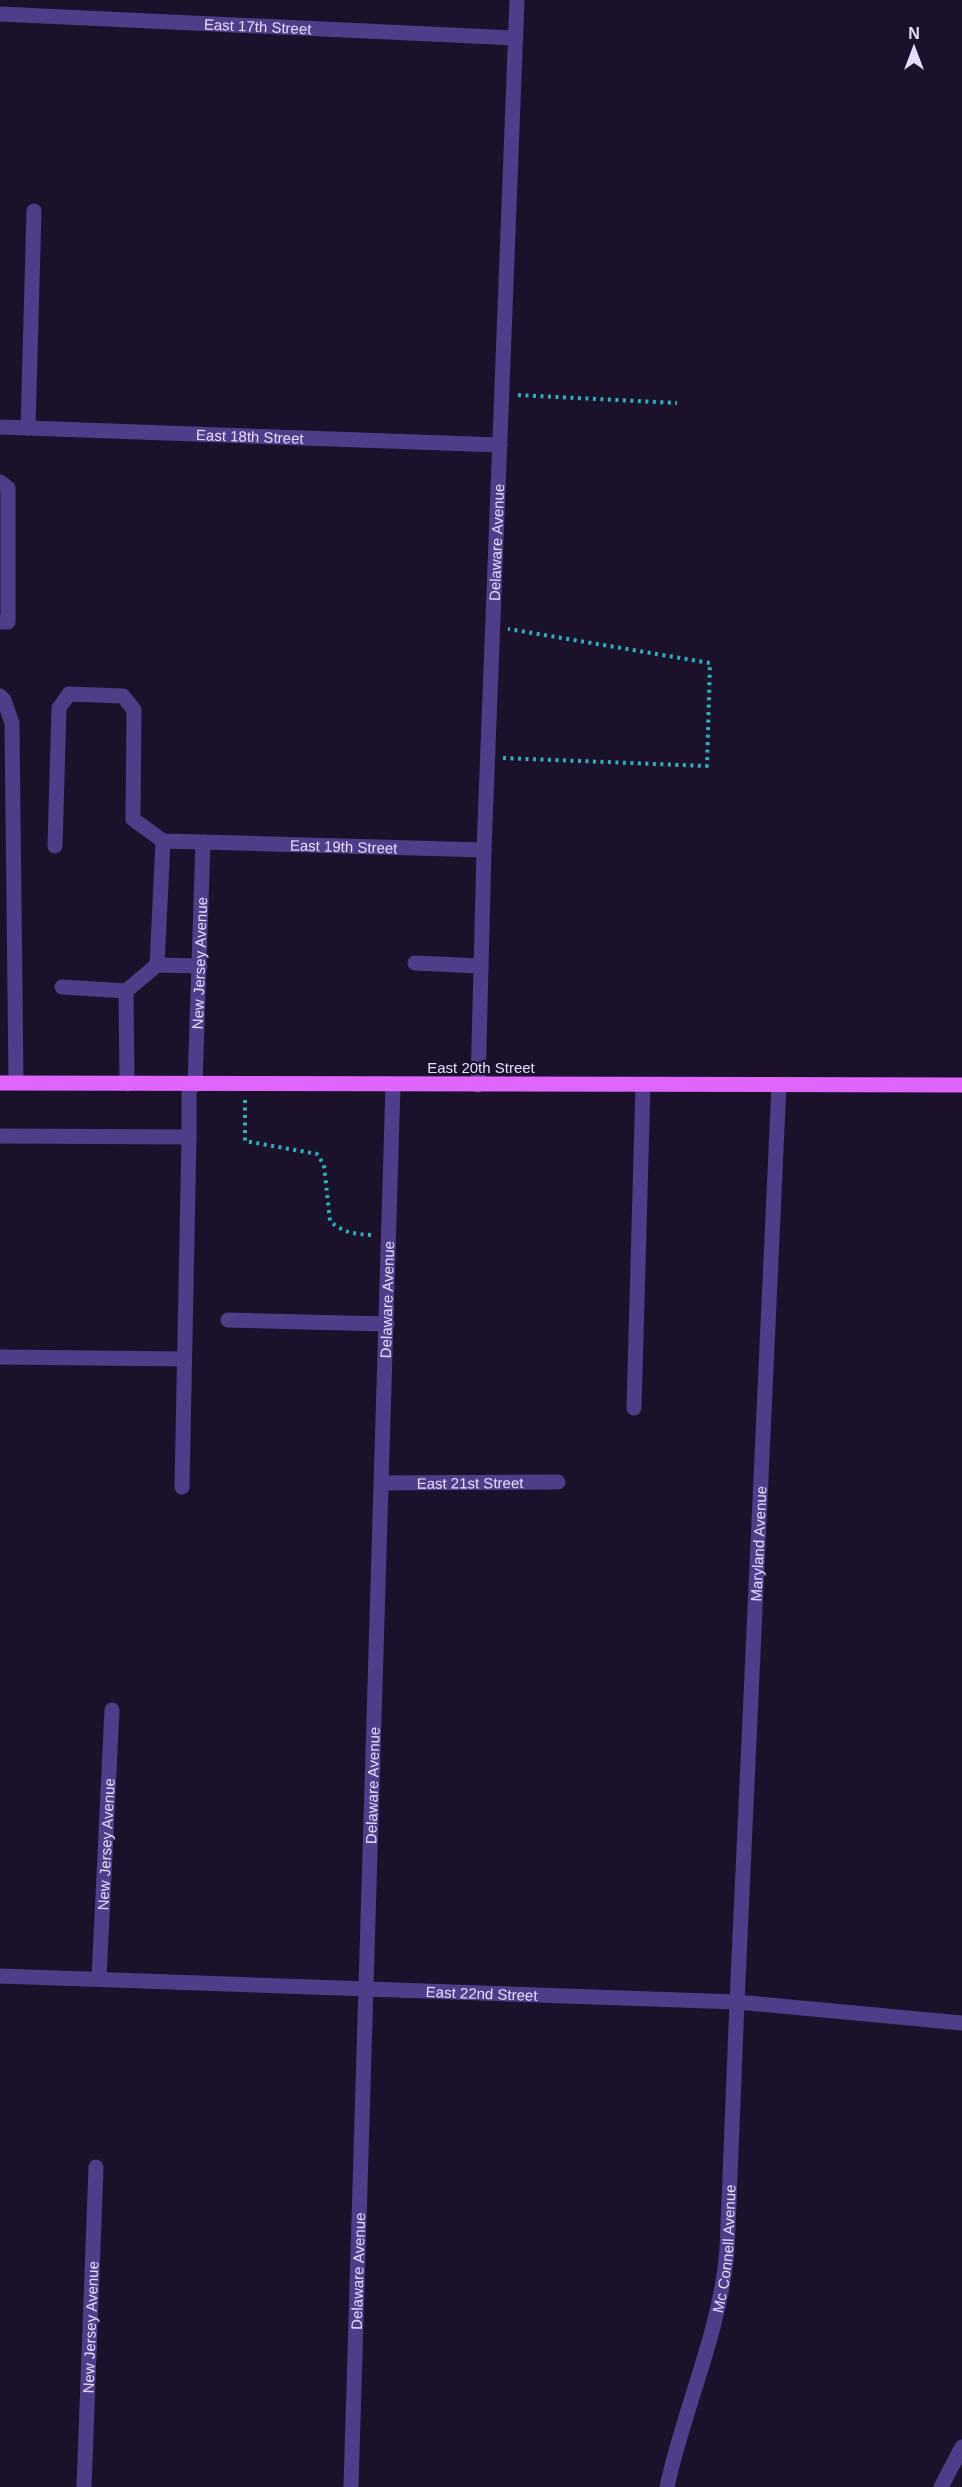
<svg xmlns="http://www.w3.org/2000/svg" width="962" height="2487" viewBox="0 0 962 2487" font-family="Arial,sans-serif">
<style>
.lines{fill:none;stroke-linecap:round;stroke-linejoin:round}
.path{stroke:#33acbc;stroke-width:4;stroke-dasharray:3 4.5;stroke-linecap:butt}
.minor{stroke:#4e3d89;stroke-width:15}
.major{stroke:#df65fd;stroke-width:15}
.labels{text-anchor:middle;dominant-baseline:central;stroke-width:4.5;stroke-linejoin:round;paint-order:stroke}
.street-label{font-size:15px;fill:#e6dcfe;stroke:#1a122b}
</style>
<rect width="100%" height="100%" fill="#1a122b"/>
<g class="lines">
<path class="path" d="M518,395L677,403
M503,758L707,766L710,663L508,629
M245,1100V1141L317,1154L324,1165L330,1221C343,1233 355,1234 372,1235"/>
<g class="minor">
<path id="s1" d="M0,14L516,38"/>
<path id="s2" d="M0,427L500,445"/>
<path d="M28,428L34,211"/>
<path d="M0,482L8,488V622H0"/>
<path d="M0,696L4,700L12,723L16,1083"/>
<path id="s3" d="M55,846L59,708L69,694L123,696L134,710L133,819L163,841L484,850"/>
<path d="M415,963L481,966"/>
<path d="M157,965L163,841"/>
<path d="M62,987L126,991L157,965L200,966"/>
<path d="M126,991L127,1084"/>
<path id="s4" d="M195,1085L203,842"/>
<path id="s5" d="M478,1085L484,850L517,0"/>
<path d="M0,1136L189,1137V1085"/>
<path d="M228,1320L387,1324"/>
<path d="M0,1357L184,1359"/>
<path d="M634,1408L643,1085"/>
<path id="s6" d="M382,1483L558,1482"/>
<path d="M182,1487L189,1137"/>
<path id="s7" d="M0,1976L737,2002L962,2023"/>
<path id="s8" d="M99,1978L112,1710"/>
<path id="s9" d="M84,2487L96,2167"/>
<path id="s10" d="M351,2487L393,1085"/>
<path id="s11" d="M667,2487C684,2408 720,2332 727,2251L737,2002L779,1085"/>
<path d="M941,2487L962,2447"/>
</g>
<path class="major" d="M0,1083L962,1085"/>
</g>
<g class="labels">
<g class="street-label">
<text stroke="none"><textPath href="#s1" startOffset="258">East 17th Street</textPath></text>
<text stroke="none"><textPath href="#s2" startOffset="250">East 18th Street</textPath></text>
<text stroke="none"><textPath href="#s5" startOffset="543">Delaware Avenue</textPath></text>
<text stroke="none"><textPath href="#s3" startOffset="554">East 19th Street</textPath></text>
<text stroke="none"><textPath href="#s4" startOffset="122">New Jersey Avenue</textPath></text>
<text x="481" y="1067">East 20th Street</text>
<text stroke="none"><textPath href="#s10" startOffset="1188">Delaware Avenue</textPath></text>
<text stroke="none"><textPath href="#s6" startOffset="88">East 21st Street</textPath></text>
<text stroke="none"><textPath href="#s11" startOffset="952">Maryland Avenue</textPath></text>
<text stroke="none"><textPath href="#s10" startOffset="702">Delaware Avenue</textPath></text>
<text stroke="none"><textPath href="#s8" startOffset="134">New Jersey Avenue</textPath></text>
<text stroke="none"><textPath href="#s7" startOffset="482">East 22nd Street</textPath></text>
<text stroke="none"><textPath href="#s11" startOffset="246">Mc Connell Avenue</textPath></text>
<text stroke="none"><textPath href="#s10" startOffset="216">Delaware Avenue</textPath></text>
<text stroke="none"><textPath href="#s9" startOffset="160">New Jersey Avenue</textPath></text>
</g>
</g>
<g transform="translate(914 48)" stroke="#1a122b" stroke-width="4.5" paint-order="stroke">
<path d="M0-4.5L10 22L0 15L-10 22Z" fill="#e6dcfe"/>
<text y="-9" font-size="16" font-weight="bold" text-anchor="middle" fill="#e6dcfe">N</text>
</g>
</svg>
